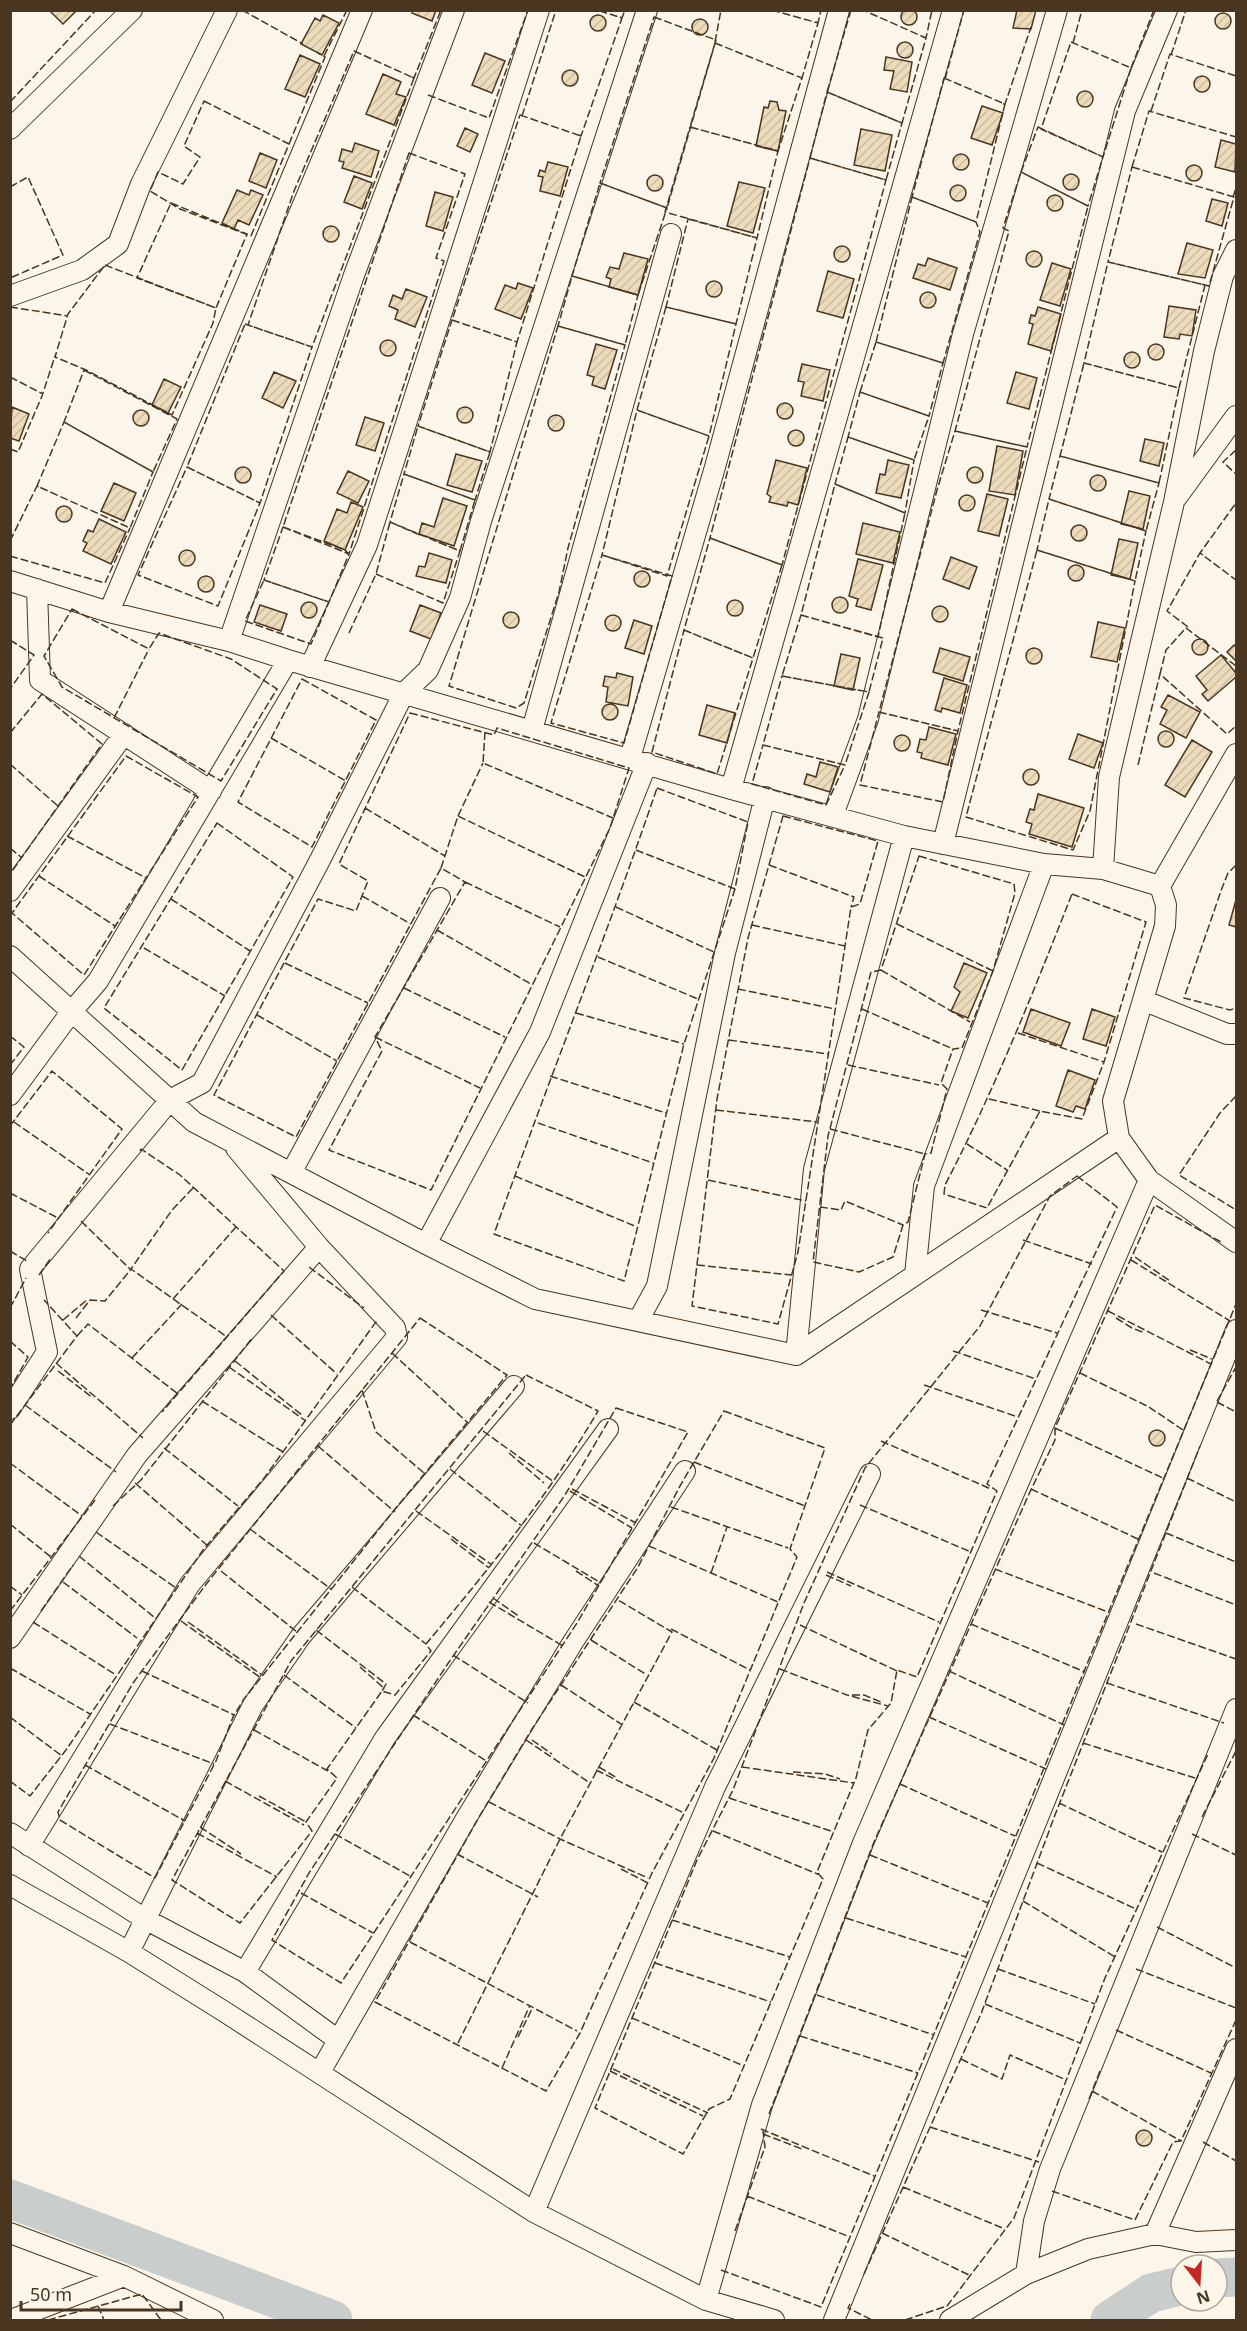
<svg xmlns="http://www.w3.org/2000/svg" width="1247" height="2331" viewBox="0 0 1247 2331" font-family="'Noto Sans',sans-serif">
<style>
.lines{fill:none;stroke-linecap:round;stroke-linejoin:round}
.river{stroke:#c9cecd;stroke-width:39}
.building{fill:url(#building-hatch);stroke:#4a3520;stroke-width:1.5}
.minor-casing{stroke:#4a3520;stroke-width:22}
.minor{stroke:#fbf6e9;stroke-width:20}
.fence{stroke:#4a3520;stroke-width:1.5;stroke-dasharray:8 3;stroke-linecap:butt}
</style>
<defs>
<pattern id="building-hatch" width="6" height="6" patternUnits="userSpaceOnUse" patternTransform="scale(1.5)"><rect width="6" height="6" fill="#ecdcbc"/><path d="M-1 1l2-2M0 6l6-6M5 7l2-2" fill="none" stroke="#ccbda1"/></pattern>
</defs>
<rect width="100%" height="100%" fill="#fbf6e9"/>
<g class="lines">
<path class="river" d="M10,2199L333,2320
M1217,2278L1236,2277
M1110,2320L1151,2293L1181,2286"/>
</g>
<path class="building" d="M901 17a8 8 0 1 1 16 0a8 8 0 1 1-16 0Z
M49,10H77L63,24Z
M413,10H436L432,21L412,13Z
M1017,10H1036L1031,29L1013,28Z
M1215 21a8 8 0 1 1 16 0a8 8 0 1 1-16 0Z
M590 23a8 8 0 1 1 16 0a8 8 0 1 1-16 0Z
M323,15L339,23L322,55L301,44L315,18L320,21Z
M692 27a8 8 0 1 1 16 0a8 8 0 1 1-16 0Z
M897 50a8 8 0 1 1 16 0a8 8 0 1 1-16 0Z
M485,53L505,61L492,93L472,85Z
M300,55L320,64L305,97L285,89Z
M886,57L912,62L907,92L890,89L894,71L884,70Z
M562 78a8 8 0 1 1 16 0a8 8 0 1 1-16 0Z
M383,74L401,82L396,94L406,97L394,125L366,114Z
M1194 84a8 8 0 1 1 16 0a8 8 0 1 1-16 0Z
M1077 99a8 8 0 1 1 16 0a8 8 0 1 1-16 0Z
M770,101L777,102L779,110L786,111L778,151L756,146L764,107L768,108Z
M982,106L1003,113L992,145L971,138Z
M465,128L478,134L470,152L457,146Z
M861,129L892,135L885,171L854,165Z
M1221,140L1236,144L1235,172L1215,167Z
M355,143L379,151L371,177L342,168L344,162L339,161L342,149L352,152Z
M260,153L277,160L266,188L249,181Z
M953 162a8 8 0 1 1 16 0a8 8 0 1 1-16 0Z
M548,162L568,167L560,196L540,191L543,177L538,176L540,170L545,172Z
M1186 173a8 8 0 1 1 16 0a8 8 0 1 1-16 0Z
M1063 182a8 8 0 1 1 16 0a8 8 0 1 1-16 0Z
M647 183a8 8 0 1 1 16 0a8 8 0 1 1-16 0Z
M354,176L372,183L362,209L344,202Z
M739,182L765,188L753,233L727,226Z
M950 193a8 8 0 1 1 16 0a8 8 0 1 1-16 0Z
M237,190L249,195L251,190L263,195L249,225L238,220L234,229L222,223Z
M435,192L453,197L443,231L426,226Z
M1047 203a8 8 0 1 1 16 0a8 8 0 1 1-16 0Z
M1212,199L1228,203L1222,226L1206,221Z
M323 234a8 8 0 1 1 16 0a8 8 0 1 1-16 0Z
M1187,243L1213,250L1205,278L1178,274Z
M834 254a8 8 0 1 1 16 0a8 8 0 1 1-16 0Z
M1026 259a8 8 0 1 1 16 0a8 8 0 1 1-16 0Z
M624,253L648,259L638,295L609,287L611,279L606,277L610,267L619,269Z
M928,258L957,268L950,290L913,278L918,264L925,266Z
M1052,263L1071,269L1060,306L1040,300Z
M828,271L854,279L843,318L817,311Z
M706 289a8 8 0 1 1 16 0a8 8 0 1 1-16 0Z
M518,283L533,288L521,319L495,309L505,285L516,289Z
M406,289L427,297L415,327L395,319L398,310L389,306L393,295L402,299Z
M920 300a8 8 0 1 1 16 0a8 8 0 1 1-16 0Z
M1169,306L1196,310L1192,336L1180,334L1179,339L1164,337Z
M1038,307L1061,314L1051,351L1028,344L1033,324L1029,323L1031,315L1035,316Z
M380 348a8 8 0 1 1 16 0a8 8 0 1 1-16 0Z
M1148 352a8 8 0 1 1 16 0a8 8 0 1 1-16 0Z
M596,344L617,350L605,389L592,385L594,377L587,375Z
M1124 360a8 8 0 1 1 16 0a8 8 0 1 1-16 0Z
M802,364L830,370L823,401L801,396L804,382L798,381Z
M274,372L296,381L283,408L262,398Z
M1016,372L1037,378L1029,409L1007,403Z
M164,379L181,387L168,413L152,405Z
M777 411a8 8 0 1 1 16 0a8 8 0 1 1-16 0Z
M457 415a8 8 0 1 1 16 0a8 8 0 1 1-16 0Z
M12,407L29,414L19,441L10,438Z
M133 418a8 8 0 1 1 16 0a8 8 0 1 1-16 0Z
M548 423a8 8 0 1 1 16 0a8 8 0 1 1-16 0Z
M365,417L384,423L375,451L356,445Z
M788 438a8 8 0 1 1 16 0a8 8 0 1 1-16 0Z
M1145,439L1164,443L1159,466L1140,461Z
M997,446L1023,451L1015,495L989,491Z
M456,454L482,461L472,492L447,485Z
M776,460L807,468L798,505L788,502L787,506L769,502L771,497L767,494Z
M888,460L909,465L901,498L876,493L880,474L885,475Z
M967 475a8 8 0 1 1 16 0a8 8 0 1 1-16 0Z
M235 475a8 8 0 1 1 16 0a8 8 0 1 1-16 0Z
M348,471L369,481L358,503L337,493Z
M1090 483a8 8 0 1 1 16 0a8 8 0 1 1-16 0Z
M114,483L136,493L124,521L101,511Z
M1129,491L1150,496L1143,529L1121,524Z
M987,494L1008,499L999,536L978,531Z
M959 503a8 8 0 1 1 16 0a8 8 0 1 1-16 0Z
M443,498L467,506L454,546L419,534L422,523L434,527Z
M351,502L363,507L345,550L324,541L337,509L347,513Z
M56 514a8 8 0 1 1 16 0a8 8 0 1 1-16 0Z
M99,519L126,532L111,564L83,551L87,543L83,541L88,530L93,532Z
M863,523L900,532L893,563L856,554Z
M1071 533a8 8 0 1 1 16 0a8 8 0 1 1-16 0Z
M1119,539L1138,543L1130,579L1111,575Z
M179 558a8 8 0 1 1 16 0a8 8 0 1 1-16 0Z
M429,553L452,560L446,583L416,576L419,566L425,567Z
M951,557L977,567L969,589L943,579Z
M858,559L883,565L871,610L856,606L858,599L849,596Z
M1068 573a8 8 0 1 1 16 0a8 8 0 1 1-16 0Z
M634 579a8 8 0 1 1 16 0a8 8 0 1 1-16 0Z
M198 584a8 8 0 1 1 16 0a8 8 0 1 1-16 0Z
M832 605a8 8 0 1 1 16 0a8 8 0 1 1-16 0Z
M727 608a8 8 0 1 1 16 0a8 8 0 1 1-16 0Z
M301 610a8 8 0 1 1 16 0a8 8 0 1 1-16 0Z
M260,605L287,614L281,631L254,622Z
M420,605L441,613L431,639L410,631Z
M932 614a8 8 0 1 1 16 0a8 8 0 1 1-16 0Z
M503 620a8 8 0 1 1 16 0a8 8 0 1 1-16 0Z
M605 623a8 8 0 1 1 16 0a8 8 0 1 1-16 0Z
M634,620L652,626L644,654L625,648Z
M1098,622L1125,628L1117,662L1091,657Z
M1192 647a8 8 0 1 1 16 0a8 8 0 1 1-16 0Z
M1234,645L1236,647V661L1227,652Z
M1026 656a8 8 0 1 1 16 0a8 8 0 1 1-16 0Z
M940,648L970,657L963,681L933,672Z
M841,654L860,658L853,690L834,686Z
M1221,655L1236,673V677L1208,701L1202,694L1207,690L1196,676Z
M617,673L633,677L628,706L606,702L608,687L603,686L605,676L616,678Z
M944,678L967,685L960,713L942,708L941,712L935,710Z
M1168,695L1200,712L1186,738L1160,724L1167,710L1161,707Z
M602 712a8 8 0 1 1 16 0a8 8 0 1 1-16 0Z
M707,705L735,713L727,743L699,735Z
M929,727L956,734L948,765L921,758L922,753L917,752L920,739L926,740Z
M1158 739a8 8 0 1 1 16 0a8 8 0 1 1-16 0Z
M1078,734L1103,743L1094,768L1069,759Z
M894 743a8 8 0 1 1 16 0a8 8 0 1 1-16 0Z
M1192,740L1212,752L1185,797L1165,785Z
M820,762L838,767L830,792L804,784L807,774L816,777Z
M1023 777a8 8 0 1 1 16 0a8 8 0 1 1-16 0Z
M1038,794L1084,808L1072,847L1029,834L1032,824L1026,822L1030,809L1034,810Z
M1236,900V927L1229,925Z
M964,963L987,973L968,1018L951,1011L960,992L954,987Z
M1031,1009L1070,1023L1061,1046L1023,1032Z
M1092,1009L1115,1017L1106,1046L1083,1039Z
M1068,1070L1095,1080L1085,1109L1076,1106L1073,1112L1056,1106Z
M1149 1438a8 8 0 1 1 16 0a8 8 0 1 1-16 0Z
M1136 2138a8 8 0 1 1 16 0a8 8 0 1 1-16 0Z"/>
<g class="lines">
<defs>
<path id="minor" d="M10,129L132,10
M10,296L82,270L118,244L141,184L227,10
M1177,497L1236,416
M10,581L109,612L229,641L288,660L731,789L904,836L1044,864L1103,869L1160,886
M37,589L40,680L211,791
M109,612L362,10
M229,641L354,275L454,10
M310,667L367,545L539,10
M532,730L671,234
M1236,754L1160,886L1166,905L1165,926L1113,1101L1119,1138L1149,1180L1236,1242
M630,758L715,467L839,10
M731,789L953,10
M833,815L868,719L963,334L1057,10
M943,844L1125,111L1167,10
M1103,869L1109,777L1174,502L1204,351L1223,276L1236,250
M10,891L124,734
M10,956L194,1122L426,1244L535,1299L796,1355L1119,1138
M1145,1001L1227,1034H1236
M10,1095L72,1011L98,981L288,660
M291,1173L440,898
M426,1244L540,1032L647,763
M915,1275L924,1186L1044,864
M638,1321L657,1286L725,953L765,797
M796,1355L814,1169L904,836
M10,1409L47,1352L30,1269L170,1100L202,1083L320,860L404,693L428,670L460,598L481,521L647,10
M10,1638L137,1455L319,1247
M10,1833L145,1919L245,1972L338,2040
M29,1846L190,1584L397,1337L395,1328L319,1247L236,1148
M10,1885L129,1952L225,2012L534,2212L706,2300L774,2320
M129,1952L253,1705L301,1636L514,1386
M245,1972L385,1738L608,1429
M320,2072L464,1822L573,1642L685,1471
M534,2212L715,1787L870,1474
M10,2233L124,2276L213,2320
M1155,2234L1236,2049
M1026,2274L1034,2221L1050,2169L1236,1709
M706,2300L762,2105L863,1843L1149,1180
M11,2320L124,2276
M834,2320L1236,1330
M950,2320L1026,2274L1088,2249L1155,2234L1196,2242L1236,2240"/>
</defs>
<use href="#minor" class="minor-casing"/>
<use href="#minor" class="minor"/>
<path class="fence" d="M242,10L303,44
M772,10L818,23L802,78L799,77
M851,10L827,92L902,123L926,38L863,10
M620,17L622,18L625,10
M654,17L716,40L667,208L600,183Z
M816,22L818,23L821,10
M923,37L926,38L932,10
M715,42L721,10
M1071,42L1131,68L1103,157L1041,129Z
M715,43L802,78L778,151L690,127Z
M1073,43L1082,10
M354,51L414,78L312,347L248,325L294,191Z
M1171,55L1186,10
M324,56L347,10
M1131,68L1154,10
M412,77L414,78L441,10
M944,78L1005,104L976,222L912,197Z
M945,79L964,10
M827,92L902,123L886,180L810,158Z
M428,95L489,118L528,10
M204,101L289,144L251,236L180,209L150,191L158,172L183,184L200,157L184,146Z
M10,102L96,10
M1003,104H1005L1031,27
M1151,111L1170,54L1236,76
M520,115L581,136L517,342L452,320Z
M522,116L556,10
M690,127L778,151L757,238L665,212Z
M1038,127L1103,157L1088,206L1021,172Z
M579,135L581,136L622,18L597,10
M289,144L325,57L318,53
M409,153L465,174L436,258L444,261L349,554L283,527Z
M810,158L886,180L782,565L710,538Z
M1132,167L1234,197L1209,286L1108,262Z
M1132,167L1149,111L1236,137
M1021,172L1088,206L1027,447L955,431L1009,231L1003,228Z
M600,183L667,208L638,295L572,276Z
M10,187L28,177L63,255L10,278
M912,197L976,222L980,232L943,363L876,342Z
M1233,197L1236,188
M171,203L247,234L216,308L137,278Z
M688,219L757,238L736,324L666,307Z
M1108,262L1205,285L1179,388L1084,363Z
M105,265L216,308L213,323L172,415L86,370L55,357L68,314Z
M572,276L638,295L625,345L558,326Z
M10,307L68,316
M666,307L736,324L709,436L637,410Z
M452,320L517,342L490,452L418,426Z
M245,324L312,347L260,503L187,467Z
M558,326L625,345L568,548L559,592L524,703L516,708L449,686Z
M876,342L943,363L929,416L860,392Z
M1084,363L1179,388L1159,483L1060,456Z
M84,370L177,419L153,472L64,422Z
M10,377L43,394
M860,392L929,416L914,460L848,437Z
M637,410L709,436L667,576L602,555Z
M64,422L153,472L130,528L37,486Z
M418,426L490,452L475,500L404,474Z
M955,431L1027,447L958,731L879,712L937,490Z
M848,437L914,460L905,513L835,484Z
M10,449L18,452L42,396L55,356
M1236,450L1223,462L1236,474
M1060,456L1159,483L1146,531L1049,499Z
M187,467L260,503L218,606L138,575Z
M404,474L475,500L460,551L390,522Z
M835,484L905,513L878,637L801,615Z
M1049,499L1146,531L1135,581L1037,550Z
M283,527L345,550L349,554L329,602L264,580Z
M710,538L782,565L753,658L684,630Z
M10,541L37,486L39,487
M1037,550L1135,581L1090,811L1073,850L966,817Z
M602,555L672,576L624,743L551,723Z
M1203,555L1200,553L1236,503
M10,556L105,583L130,528
M376,574L443,603L460,551L433,540
M264,580L329,602L311,644L245,621Z
M72,609L149,649L159,633L231,659L277,689L221,781L62,687L44,656Z
M801,615L883,638L869,692L782,676Z
M1188,627L1167,611L1200,553L1236,580
M684,630L753,658L717,774L652,752Z
M349,633L376,574L390,522L422,536
M10,640L34,655L10,689
M1236,666L1186,628L1166,650L1160,674L1227,734L1236,726
M782,676L869,692L845,765L763,745Z
M302,679L376,720L312,847L238,802Z
M879,712L958,731L943,802L860,785Z
M410,713L494,735L497,728L629,768L610,828L431,1190L329,1150L382,1051L375,1037L465,882L441,868L296,1137L214,1095L318,899L356,911L368,881L339,864Z
M114,718L149,649
M485,732L483,763L613,818
M10,733L42,694L102,744L10,874
M271,738L346,781
M763,745L845,765L826,805L752,784Z
M126,756L198,797L84,975L12,913Z
M10,764L58,806
M1138,765L1160,674
M657,788L748,822L735,889L684,1044L624,1281L494,1234C547,1084 606,938 657,788Z
M365,808L445,856
M458,816L483,763
M783,816L878,841L860,904L851,907L798,1252L778,1324L692,1306L717,1099L748,938Z
M217,823L293,877L182,1070L104,1008Z
M67,836L146,878
M10,848L22,858
M636,850L735,889
M919,856L1014,884L1015,893L993,971L962,1048L953,1049L941,1083L947,1089L931,1153L925,1154L908,1222L903,1225L893,1257L859,1272L813,1262L828,1136L871,972L881,970Z
M769,865L854,897L851,907
M1236,865L1228,873L1222,888L1184,998L1230,1010L1236,1008
M441,868L458,816L585,877
M39,876L115,926
M465,882L560,927
M1072,894L1146,922L1104,1062L1082,1119L1040,1111L987,1208L944,1194L945,1185C994,1091 1033,993 1072,894Z
M362,896L411,924
M171,899L250,951
M616,907L714,952
M897,924L993,971
M752,925L845,946
M437,930L531,984
M144,948L225,996
M598,957L698,999
M285,963L368,1003
M881,970L970,1022
M404,988L505,1037
M738,989L835,1009
M862,1009L953,1049
M576,1013L684,1044
M257,1015L337,1061
M1018,1033L1104,1062
M10,1036L24,1047L10,1065
M375,1037L480,1088
M729,1040L828,1054
M848,1065L939,1085
M550,1076L666,1113
M1236,1096L1220,1113L1179,1175L1236,1210
M989,1099L1040,1111
M716,1110L817,1122
M14,1122L90,1175
M538,1123L653,1163
M10,1126L52,1071L122,1129L48,1233
M830,1129L925,1154
M967,1144L1007,1170
M140,1151L141,1149L180,1175L284,1271L162,1412
M515,1176L637,1227
M1077,1176L1117,1207L987,1484L997,1491L917,1677L897,1670L891,1703L868,1730L856,1778L817,1872L823,1879L730,2099L709,2109L683,2154L595,2108L697,1860L733,1790L804,1603L865,1468L980,1326L1050,1196Z
M708,1180L806,1201
M193,1188L172,1210L131,1269L227,1337
M10,1193L58,1218
M820,1207L841,1210L845,1201L903,1225
M81,1221L131,1270
M1023,1240L1092,1264
M10,1251L27,1261
M1135,1257L1170,1281
M1131,1260L1230,1321
M697,1265L791,1275
M309,1267L364,1308
M39,1275L51,1258
M173,1299L236,1227
M10,1308L26,1278
M981,1310L1057,1333
M1108,1311L1211,1364
M271,1315L337,1374
M76,1318L90,1300L105,1301L132,1268
M420,1318L507,1375L395,1509L244,1699L233,1717L216,1761L155,1878L60,1820L58,1812L133,1683L207,1583Z
M1116,1318L1132,1328L1145,1333
M63,1320L88,1299
M77,1336L88,1324L178,1394
M10,1341L28,1357L10,1389
M1190,1350L1212,1359
M953,1351L1036,1379
M392,1353L467,1422
M132,1358L182,1304
M235,1361L303,1416
M56,1363L143,1438
M229,1367L306,1421
M58,1371L93,1398
M1080,1373L1149,1407L1183,1430
M526,1375L598,1411C549,1495 489,1569 426,1644L431,1651L395,1695L382,1691L327,1769L337,1778L306,1822L312,1831L240,1923L172,1880L291,1661Z
M924,1385L1018,1417
M362,1390L376,1432L424,1473
M202,1401L283,1452
M1217,1401L1236,1367
M1217,1402L1236,1412
M25,1405L116,1472
M616,1408L688,1432L577,1623L341,1983L272,1940L309,1873L449,1662L565,1495Z
M724,1411L825,1448L790,1549L797,1557L714,1758L652,1873L580,2033L546,2091L375,2002L479,1817L532,1729L638,1567L680,1486Z
M10,1425L77,1336L44,1300
M1055,1428L1163,1478
M483,1431L554,1482
M881,1441L991,1489
M318,1446L395,1512
M164,1448L238,1506
M509,1453L544,1483
M694,1462L805,1506
M10,1463L82,1516
M450,1469L522,1526
M1187,1478L1236,1502
M135,1483L208,1546
M572,1489L636,1523
M1031,1489L1138,1539
M570,1491L632,1528
M860,1505L971,1552
M113,1506L141,1480L253,1337
M671,1507L788,1548
M416,1511L492,1565
M10,1524L51,1557
M250,1529L331,1589
M96,1532L176,1588
M1166,1533L1236,1562
M451,1539L489,1568
M534,1543L601,1583
M649,1546L778,1602
M79,1556L154,1617
M995,1569L1108,1612
M221,1571L297,1632
M576,1571L599,1586
M827,1572L939,1622
M711,1573L727,1527
M1154,1573L1236,1605
M826,1575L851,1586
M63,1582L137,1638
M10,1586L22,1595
M352,1587L426,1644
M493,1598L520,1617
M489,1602L563,1646
M10,1611L95,1500
M41,1611L73,1565
M181,1621L261,1678
M33,1622L116,1675
M188,1622L262,1675
M971,1624L1085,1672
M1136,1624L1236,1659
M800,1625L897,1671
M671,1629L750,1670
M316,1630L386,1684L382,1691
M591,1640L647,1675
M453,1655L528,1703
M360,1667L385,1689
M10,1668L90,1714
M780,1669L847,1695L888,1706
M142,1671L234,1715
M949,1671L1064,1725
M284,1675L356,1728
M1107,1683L1224,1723
M561,1685L621,1724
M852,1695H864L881,1702
M634,1702L717,1750
M413,1715L488,1762
M10,1717L62,1756
M929,1717L1046,1769
M110,1724L214,1764
M254,1730L328,1771
M526,1740L590,1783
M532,1740L552,1754
M1083,1743L1195,1778
M85,1765L185,1821
M599,1767L617,1778
M742,1767L854,1783
M596,1770L684,1813
M793,1772L825,1774L840,1779
M10,1781L30,1796L66,1750L203,1550L265,1477L378,1319
M225,1781L304,1825
M900,1784L1015,1836
M259,1796L306,1822
M729,1798L834,1832
M489,1802L560,1839L648,1878
M1059,1803L1162,1852
M1202,1817L1236,1751
M200,1827L241,1854
M713,1831L820,1875
M197,1833L277,1877
M335,1834L410,1876
M1192,1834L1236,1855
M457,1854L538,1897
M870,1855L988,1903
M1037,1863L1136,1909
M621,1869L648,1883
M301,1893L373,1933
M1023,1901L1115,1957
M846,1918L966,1957
M672,1920L790,1957
M1157,1927L1236,1968
M410,1942L577,2031
M655,1963L771,2002
M998,1969L1095,2004
M1136,1969L1236,2008
M817,1995L934,2035
M985,2004L1080,2043
M632,2018L744,2066
M1116,2030L1211,2073
M800,2036L918,2073
M518,2037L533,2007
M458,2043L560,1839L672,1632L618,1600
M961,2059L1002,2079L1010,2055L1066,2080
M502,2068L530,2005
M613,2069L708,2113
M610,2071L703,2116
M1092,2091L1181,2141
M1089,2099L1100,2071
M769,2114L874,1842L1029,1494L1055,1440V1428L1155,1205L1221,1242
M930,2127L1039,2162
M761,2129L874,2176
M763,2134L802,2149
M1203,2142L1236,2161
M903,2187L1005,2229
M1052,2191L1135,2220L1173,2142L1181,2141L1236,2020
M747,2196L850,2237
M735,2231L765,2147L763,2131
M882,2233L969,2275
M721,2270L821,2307L1236,1304
M864,2274L981,2014L1055,1815L1200,1446
M850,2304L848,2308L872,2320
M98,2306L104,2320
M48,2320L142,2294L161,2320
M905,2320L947,2306L1014,2218L1105,1978L1208,1754"/>
</g>
<rect width="1247" height="2331" fill="none" stroke="#4a3520" stroke-width="24"/>
<g transform="translate(1199 2283) rotate(163)"><circle r="28" fill="#fbf6e9" stroke="#b4a999" stroke-width="1.5"/>
<path d="M0-4.5L10 22L0 15L-10 22Z" fill="#c62828"/>
<text y="-9" font-size="16" font-weight="bold" text-anchor="middle" fill="#4a3520">N</text>
</g>
<path d="M21 2301v9h160v-9" fill="none" stroke="#4a3520" stroke-width="3"/>
<text x="30" y="2301" font-size="18" fill="#4a3520" stroke="#fbf6e9" stroke-width="4.5" paint-order="stroke">50 m</text>
</svg>
